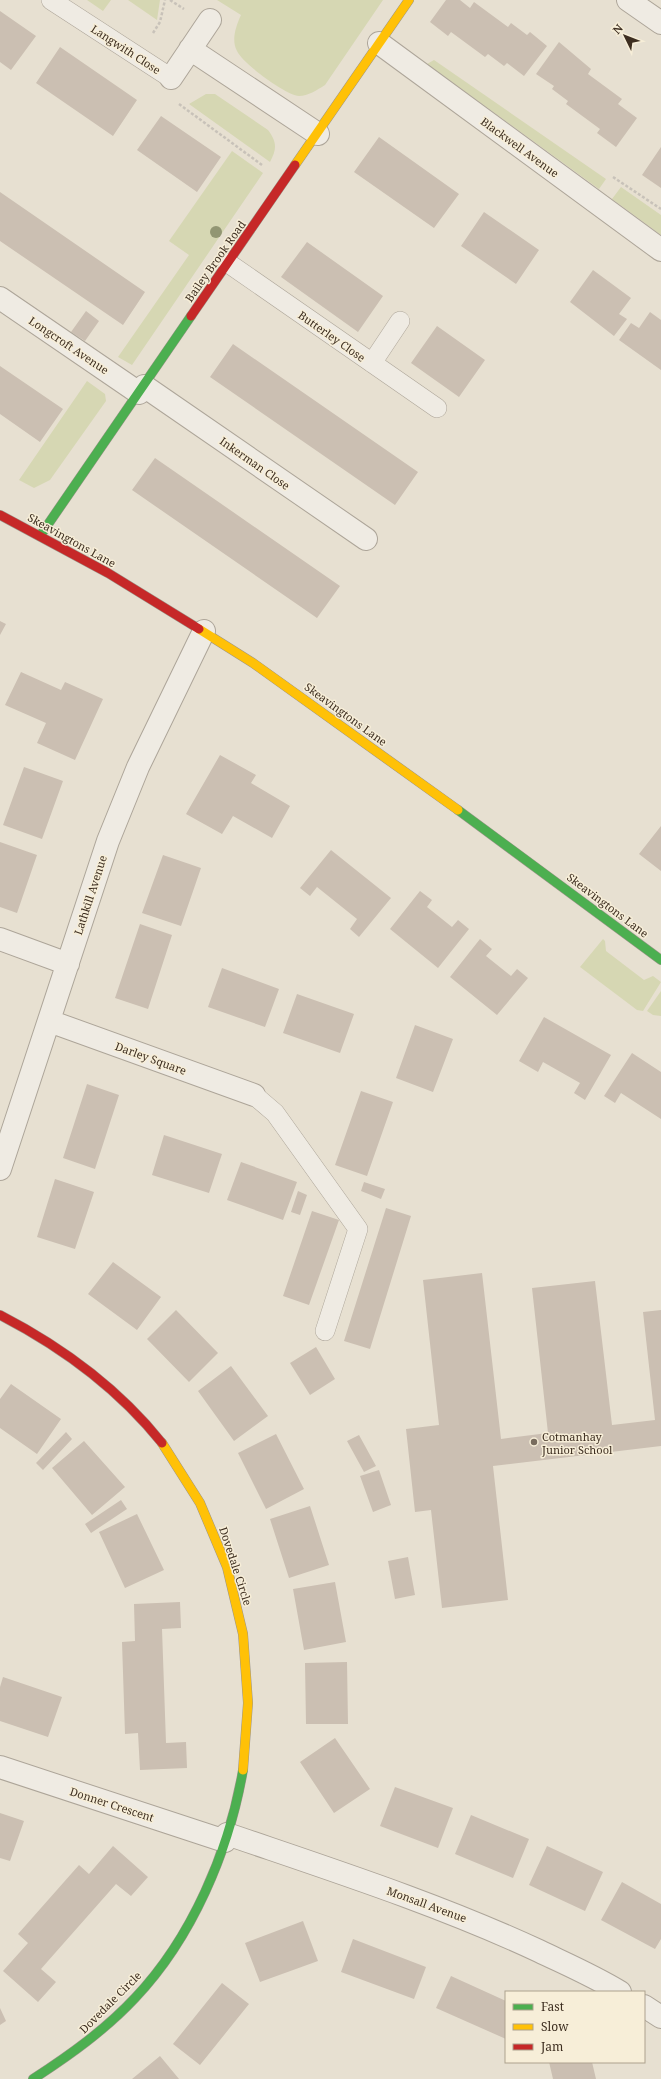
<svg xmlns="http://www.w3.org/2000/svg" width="661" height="2079" viewBox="0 0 661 2079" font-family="'Noto Serif',serif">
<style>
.green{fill:#d6d7b3}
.building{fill:#cbbfb2}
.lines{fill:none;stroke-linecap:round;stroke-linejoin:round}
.lane-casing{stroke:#ada599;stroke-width:20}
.street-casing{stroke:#ada599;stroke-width:24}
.fast-casing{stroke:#9c958a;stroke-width:10}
.slow-casing{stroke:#9c958a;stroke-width:10}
.jam-casing{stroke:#9c958a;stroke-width:10}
.path{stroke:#c8c2b9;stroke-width:2.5;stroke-dasharray:3 2;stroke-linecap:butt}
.lane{stroke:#efebe3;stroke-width:19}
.street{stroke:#efebe3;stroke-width:22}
.fast{stroke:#4caf50;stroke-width:9}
.slow{stroke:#ffc107;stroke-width:9}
.jam{stroke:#c62828;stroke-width:9}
.tree{fill:#929673}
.poi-dot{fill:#786c5e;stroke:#f7eed8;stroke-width:1.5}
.labels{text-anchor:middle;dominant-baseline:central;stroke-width:3;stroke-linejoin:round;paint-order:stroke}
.street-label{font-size:11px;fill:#3d2e20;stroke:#f7eed8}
.poi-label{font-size:11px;fill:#3d2e20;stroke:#f7eed8;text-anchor:start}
</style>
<rect width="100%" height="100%" fill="#e7e0d1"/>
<path class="green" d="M87,0H111L103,11Z
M128,0H160L157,20Z
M217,0H383L325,85C317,90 308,96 299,96C286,95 243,64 237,51C231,40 236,26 241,15Z
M434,60L606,179L599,189L427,64Z
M206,94H215L268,130C277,142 277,149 270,162L189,104Z
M232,151L263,173L132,365L118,357L189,255L169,241Z
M621,187L661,215V235L612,199Z
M87,381L105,394L106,401L50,480L34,488L19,480Z
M603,939L605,941L606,951L644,980L653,976L661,982L643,1011L637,1010L580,967Z
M661,991V1016L653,1015L647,1011Z"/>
<path class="building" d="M446,0H460L470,8L474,2L508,27L511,23L527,35L530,32L547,46L524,76L507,63L504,66L488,54L485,57L451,32L448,36L430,22Z
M0,11L36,36L11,70L0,62Z
M559,42L591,69L588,74L622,99L618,104L637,118L616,147L597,133L600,129L566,104L568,101L552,89L554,86L536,74Z
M60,47L137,100L113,136L36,83Z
M161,116L221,157L197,192L137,150Z
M379,137L459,194L434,228L354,172Z
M661,147V188L642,175Z
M0,192L145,292L123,325L0,241Z
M484,212L539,250L516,284L461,246Z
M307,242L383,296L358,332L281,277Z
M593,270L631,298L619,314L627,319L614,336L570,302Z
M86,311L99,321L85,341L71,332Z
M650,312L661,320V370L619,340L631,323L639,328Z
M437,326L485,360L459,397L411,363Z
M233,344L418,472L395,505L210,377Z
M0,366L63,409L40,442L0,414Z
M155,458L340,586L317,618L132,490Z
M0,621L6,624L0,635Z
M21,672L61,690L65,682L103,699L75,760L37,743L46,723L5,705Z
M220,755L256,775L251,783L290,806L272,838L233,816L222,834L186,814Z
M24,767L63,781L42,839L3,825Z
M661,826V871L639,854Z
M0,842L37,855L17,913L0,907Z
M331,850L391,898L359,937L350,929L357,919L317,887L310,896L300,888Z
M163,855L201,868L181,926L142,913Z
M420,891L432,900L427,907L452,927L458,920L469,929L438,968L390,929Z
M140,924L172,935L148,1009L115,998Z
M480,939L492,949L486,956L511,976L517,969L528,978L497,1015L450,977Z
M222,968L279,989L265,1027L208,1007Z
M297,994L354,1014L340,1053L283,1033Z
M544,1017L611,1055L585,1100L574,1093L580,1083L543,1062L538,1072L519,1061Z
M415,1025L453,1039L433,1092L396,1078Z
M632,1053L661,1072V1119L621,1093L615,1103L604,1096Z
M87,1084L119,1095L95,1169L63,1158Z
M361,1091L393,1102L367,1176L335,1165Z
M164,1135L222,1154L209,1193L152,1175Z
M241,1162L297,1182L283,1220L227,1200Z
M55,1179L94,1192L75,1249L37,1237Z
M364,1182L385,1189L381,1199L361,1191Z
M298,1191L307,1195L300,1215L291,1212Z
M386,1208L411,1216L370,1349L344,1341Z
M312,1211L339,1220L309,1305L283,1296Z
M113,1262L161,1297L137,1330L88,1294Z
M482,1273L501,1439L548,1433L532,1288L595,1281L612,1425L655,1420L643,1312L661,1310V1446L493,1466L508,1600L442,1608L431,1510L415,1512L406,1429L439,1425L423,1280Z
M176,1310L218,1353L189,1382L147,1339Z
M316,1347L335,1379L310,1395L290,1363Z
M231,1366L268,1416L234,1441L198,1391Z
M11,1384L61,1419L37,1454L0,1428V1399Z
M66,1432L72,1439L43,1470L36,1463Z
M276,1434L304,1489L266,1509L238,1453Z
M359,1435L376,1466L364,1472L347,1441Z
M84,1441L125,1487L92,1515L52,1468Z
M379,1470L391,1505L373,1512L360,1476Z
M121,1500L127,1509L91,1533L85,1524Z
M310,1506L329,1565L289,1578L270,1519Z
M137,1514L164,1570L125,1588L99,1532Z
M408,1557L415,1595L395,1599L388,1561Z
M335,1582L346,1642L304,1650L293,1589Z
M180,1602L181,1628L162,1629L166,1743L186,1742L187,1768L140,1770L138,1733L125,1734L122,1642L135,1641L134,1604Z
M347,1662L348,1724H306L305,1663Z
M3,1677L62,1697L48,1737L0,1721V1687Z
M335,1738L370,1789L334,1813L300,1762Z
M395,1787L453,1808L438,1848L380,1826Z
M0,1813L24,1821L10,1861L0,1858Z
M471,1815L529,1839L513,1878L455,1854Z
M113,1846L148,1877L131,1896L116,1884L48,1961L41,1969L56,1982L38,2002L3,1971L28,1943L18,1934L79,1865L89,1874Z
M547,1846L603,1872L585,1911L529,1885Z
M622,1882L661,1904V1939L655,1949L601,1920Z
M303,1921L318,1961L260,1982L245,1943Z
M353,1939L426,1967L414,1999L341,1972Z
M451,1976L506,2001V2039L436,2008Z
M222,1983L249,2004L200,2065L173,2044Z
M0,2008L6,2021L0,2025Z
M160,2056L179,2079H132Z
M549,2062H592L596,2079H553Z"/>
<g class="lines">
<defs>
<path id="lane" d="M51,0L171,78
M228,263L437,408
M372,363L400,321
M254,1095L275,1113L358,1229L325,1331"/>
<path id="street" d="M628,0L661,23
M379,43L661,250
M190,49L318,134
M171,78L210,20
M0,298L139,393
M144,386L366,539
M0,939L68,964
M49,1021L254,1095
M0,1169L108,841L138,767L204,631
M0,1767L225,1841
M227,1834C332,1870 438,1904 539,1951C566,1964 594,1976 620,1992
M644,2006L661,2017"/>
<path id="fast" d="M40,536L191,316
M458,810L661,960
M33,2079C70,2055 105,2030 135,1998C192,1938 229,1851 243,1770"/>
<path id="slow" d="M295,165L409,0
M199,629L253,663L458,810
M162,1443L200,1503L227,1567L243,1634L248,1703L243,1770"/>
<path id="jam" d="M191,316L295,165
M0,515L108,573L199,629
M0,1315C62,1347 118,1388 162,1443"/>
</defs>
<use href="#lane" class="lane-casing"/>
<use href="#street" class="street-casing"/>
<use href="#fast" class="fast-casing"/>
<use href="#slow" class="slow-casing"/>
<use href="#jam" class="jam-casing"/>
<path class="path" d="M170,0L184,9
M153,33L160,22L165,0
M179,104L262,165
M613,177L661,209"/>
<use href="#lane" class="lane"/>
<use href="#street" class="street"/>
<use href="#fast" class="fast"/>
<use href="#slow" class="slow"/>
<use href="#jam" class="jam"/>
</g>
<circle class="tree" cx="216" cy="232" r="6"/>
<circle class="poi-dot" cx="534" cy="1442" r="4"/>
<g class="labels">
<g class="street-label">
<text transform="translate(126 49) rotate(33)">Langwith Close</text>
<text transform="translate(520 147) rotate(36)">Blackwell Avenue</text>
<text transform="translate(215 261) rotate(-55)">Bailey Brook Road</text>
<text transform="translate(332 336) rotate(35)">Butterley Close</text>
<text transform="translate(69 345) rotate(34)">Longcroft Avenue</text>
<text transform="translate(255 463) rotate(35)">Inkerman Close</text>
<text transform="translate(72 540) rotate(29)">Skeavingtons Lane</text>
<text transform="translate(346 714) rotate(36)">Skeavingtons Lane</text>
<text transform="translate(90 895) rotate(-72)">Lathkill Avenue</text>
<text transform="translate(608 905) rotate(37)">Skeavingtons Lane</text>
<text transform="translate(151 1058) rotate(20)">Darley Square</text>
<text transform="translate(236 1566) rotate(72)">Dovedale Circle</text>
<text transform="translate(112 1804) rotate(18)">Donner Crescent</text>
<text transform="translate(427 1904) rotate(20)">Monsall Avenue</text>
<text transform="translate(110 2002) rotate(-45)">Dovedale Circle</text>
</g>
<g class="poi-label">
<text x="542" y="1436">Cotmanhay<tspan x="542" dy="13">Junior School</tspan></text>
</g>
</g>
<rect x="505" y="1991" width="140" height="72" fill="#f7eed8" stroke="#ada18e"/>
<rect x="513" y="2004" width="20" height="6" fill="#4caf50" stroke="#ada18e"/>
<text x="541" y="2011" font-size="12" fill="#3d2e20">Fast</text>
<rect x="513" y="2024" width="20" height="6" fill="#ffc107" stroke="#ada18e"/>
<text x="541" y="2031" font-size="12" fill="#3d2e20">Slow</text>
<rect x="513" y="2044" width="20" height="6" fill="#c62828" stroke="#ada18e"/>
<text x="541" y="2051" font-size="12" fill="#3d2e20">Jam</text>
<g transform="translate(625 36) rotate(313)" stroke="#f7eed8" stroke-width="3" paint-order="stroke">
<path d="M0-3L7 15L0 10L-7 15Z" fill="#3d2e20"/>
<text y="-6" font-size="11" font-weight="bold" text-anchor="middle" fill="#3d2e20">N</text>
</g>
</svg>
